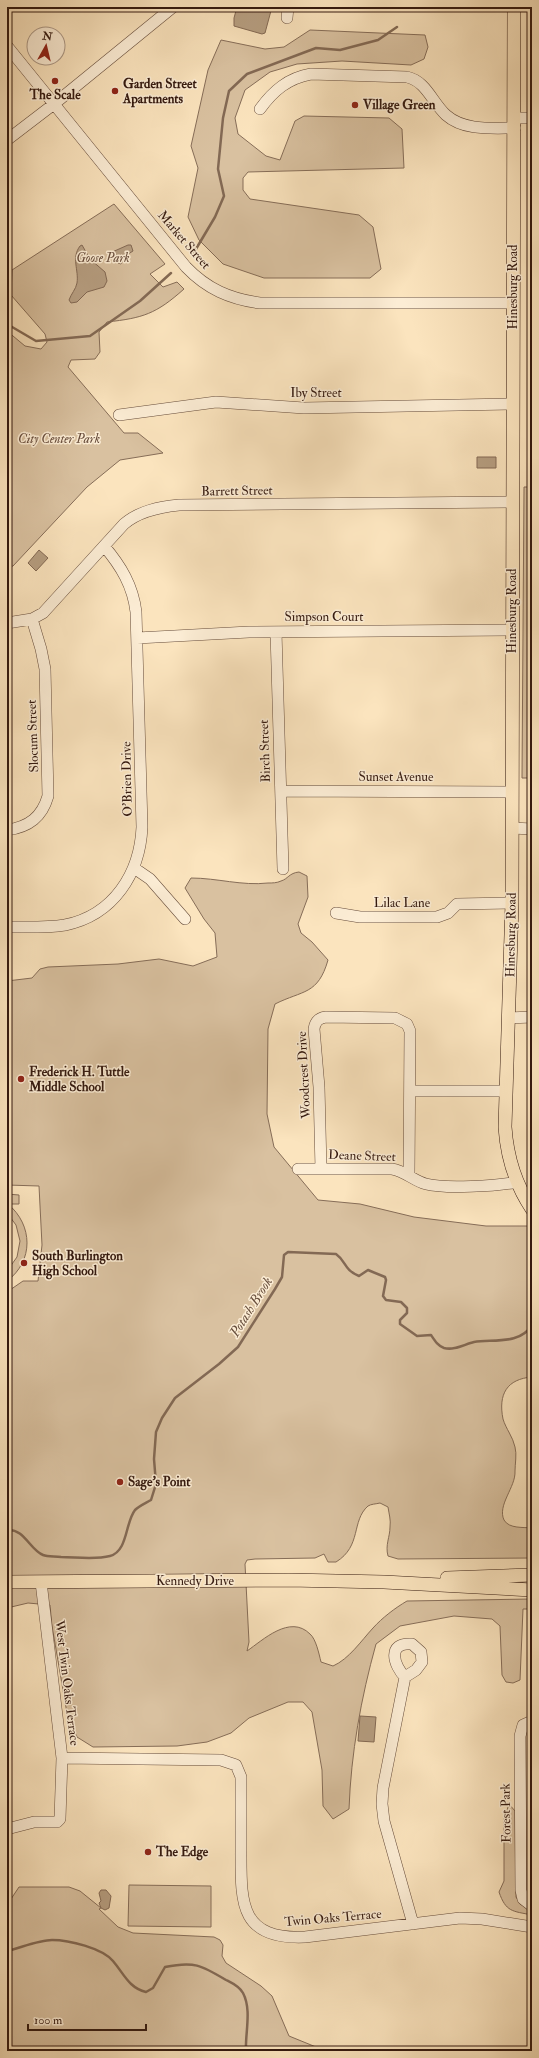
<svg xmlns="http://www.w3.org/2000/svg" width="539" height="2058" viewBox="0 0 539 2058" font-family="'IM FELL Double Pica',serif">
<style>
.green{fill:#d9c1a0;stroke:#866d58}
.water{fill:#b79f82;stroke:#836954}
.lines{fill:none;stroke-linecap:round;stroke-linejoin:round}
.stream{stroke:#836954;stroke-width:2.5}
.minor-casing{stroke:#664c3b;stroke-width:12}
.major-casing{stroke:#34190f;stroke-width:14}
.minor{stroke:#fcedd5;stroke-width:11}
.major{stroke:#fbe4be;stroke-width:13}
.poi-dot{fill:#8f2418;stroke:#fcedd5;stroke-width:1.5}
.labels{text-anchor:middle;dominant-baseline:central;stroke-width:3;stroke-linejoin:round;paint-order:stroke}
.poi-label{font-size:13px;font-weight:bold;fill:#34190f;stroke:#fcedd5;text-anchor:start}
.street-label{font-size:13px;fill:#34190f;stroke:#fcedd5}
.park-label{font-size:13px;font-style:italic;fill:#664b3a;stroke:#fcedd5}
.water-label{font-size:14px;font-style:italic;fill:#684f3d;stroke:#fcedd5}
</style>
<rect width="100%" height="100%" fill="#fbe4be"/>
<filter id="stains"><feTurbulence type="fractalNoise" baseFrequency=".005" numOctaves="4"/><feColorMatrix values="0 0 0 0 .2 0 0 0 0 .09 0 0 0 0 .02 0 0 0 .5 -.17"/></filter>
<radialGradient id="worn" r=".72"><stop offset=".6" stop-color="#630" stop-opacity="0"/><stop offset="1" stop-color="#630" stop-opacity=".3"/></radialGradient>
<path class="green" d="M310,30L425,35L428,47L424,59L411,65L342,61L297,64L270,72L245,90L235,118L238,134L266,156L280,160L295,121L304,116L389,118L402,129L404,168L248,172L243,178V190L250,199L359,215L373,227L381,269L370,278H264L223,264L199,240L188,217L198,168L191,146L208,70L221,40L265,49L284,47Z
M114,204L165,264L150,274L163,287L177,282L184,289C156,314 143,318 107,322L99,332L100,352L95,359L71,360L68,367L124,433H138L163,453L120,460L87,487L13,566L7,568V331L25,346L41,349L47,342L45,334L11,295L12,270Z
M524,487H532V778H522Z
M299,872L307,876L308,897L298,924L301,933L312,942L328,960C318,995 303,990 275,1004L268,1029L267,1114L274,1147L318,1200L360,1204L414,1217L486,1226H532V1377C507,1379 498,1394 503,1419C506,1429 513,1437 515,1447C517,1454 515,1464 515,1471C516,1487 497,1505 504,1520C509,1529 524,1527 532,1528V1558L398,1559L388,1556C385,1545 390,1537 390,1527C391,1520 389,1514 388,1507L380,1503C376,1504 371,1504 368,1506C351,1521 362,1546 336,1562H328L324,1554L315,1558L255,1559L247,1560L245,1564L249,1642L247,1651C263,1640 290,1614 310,1634C316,1639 319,1654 321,1662L333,1666C349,1659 361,1641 373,1628C382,1618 395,1608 407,1601L532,1599V1609H523L520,1680L513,1683L506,1682L502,1675L500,1626L492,1619L454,1616L400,1626L376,1644C361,1698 351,1753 349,1809L333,1819L323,1806L322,1770L312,1712L303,1702H288L249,1718L231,1733L207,1742L177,1746L93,1747L77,1737L68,1719L52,1626L50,1605L28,1603L7,1608V1292L23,1281H38L42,1245L39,1186L7,1185V981L32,978L40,969L48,967L118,964L159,959L193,966L217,957L215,933L204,919L185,888L191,878C217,878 242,886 268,883C272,883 277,883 281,881C288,879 289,873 299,872Z
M7,1194L19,1195V1204H8C33,1225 34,1261 7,1281V1271L17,1257L20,1241L16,1225L7,1213Z
M509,1804L515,1811L516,1897L520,1904L532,1910V1915C512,1911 506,1912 499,1892L504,1881V1819Z
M129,1885L211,1886V1927L128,1926Z
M19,1887H69L80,1891L101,1908L99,1909L118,1927L133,1933L214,1937L220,1940L223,1945L222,1956L226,1963L261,1986L272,1996L289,2036L316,2047L350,2051H7V1905Z"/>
<path class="water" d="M237,7H272L265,33L262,34L234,26V18Z
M82,245L90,259L105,272L107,281L104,287L87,292L77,302L71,303L69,300C71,294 76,289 77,283C79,270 71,258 80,246Z
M128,245H131L133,251L125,256L121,264L118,263L110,253Z
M477,457H496V468H477Z
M39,550L48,558L36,571L28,563Z
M360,1716L376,1717L374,1742L358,1741Z
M101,1890H106L111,1896L109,1908L105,1910L101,1908L99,1903L101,1901L99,1893Z"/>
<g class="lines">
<path class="stream" d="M193,254L215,217L224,196L218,169L223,118L229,91L247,74L316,48L340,50L378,40L397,27
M7,324L36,341L90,336L140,301L171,273
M7,1530C24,1528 30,1550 43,1555C48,1557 55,1556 61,1557C76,1557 95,1560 110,1556C128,1551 125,1523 135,1510C139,1506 146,1503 151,1500L156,1484L154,1459L156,1432L162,1418L175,1398L219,1364L238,1347L275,1289L282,1277L284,1255L288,1252L336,1254C346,1261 344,1270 359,1276L368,1270L385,1277L386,1280L383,1296L386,1300L401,1302L407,1308V1313L400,1320V1324L417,1336L431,1335C435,1341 438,1346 444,1348C454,1351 465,1344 474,1342C493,1339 520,1345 532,1325
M7,1951C20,1948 39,1940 52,1940C69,1940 102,1948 113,1961C124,1974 129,1988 146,1992L153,1988L165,1967C194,1961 201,1965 226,1980C232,1983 239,1986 243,1993C252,2010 245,2033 246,2051"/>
<defs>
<path id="minor" d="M287,18L288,7
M7,46L186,267C207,289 230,299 260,303H512
M260,109C273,91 288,78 311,74L407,77C426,81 432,102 446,115C464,131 492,128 515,128
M515,118H532
M7,140L54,104L173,7
M119,415L216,402L304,408L512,404
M7,623L32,619L43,613L124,524C139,511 159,507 179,505L512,502
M276,632L283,869
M137,638L249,632L512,630
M281,791L512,792
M512,828L532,829
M7,830C29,827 42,817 48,796L45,669L41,649L32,619
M134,868L150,879L185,919
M336,913L360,917H437L448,913L457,904L512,903
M7,927C26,927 46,928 65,925C114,915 140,873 142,827L136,612C133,586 121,566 104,546
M508,1018L532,1017
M410,1091H505
M298,1169H392C405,1171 414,1181 426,1184C445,1189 497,1186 517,1182
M321,1169L319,1087L314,1029C315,1022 318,1018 326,1017L395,1018L407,1024L410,1031L409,1175
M41,1582L62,1758L221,1760L236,1765L241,1777C241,1802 241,1826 241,1851C241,1902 239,1940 305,1937L460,1918L482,1919L532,1927
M405,1677C394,1666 386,1642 412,1644L421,1652L422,1662L416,1670L405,1677L383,1788L382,1804L384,1821L413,1924
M532,1721L523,1725L520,1736L521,1890L523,1899L532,1906
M7,1829L34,1822H57L60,1819L62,1758"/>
<path id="major" d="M514,7L512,903L505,1127C507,1157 515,1184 532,1209
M447,1578L532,1575
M7,1582L289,1580L384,1582L532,1590"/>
</defs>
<use href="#minor" class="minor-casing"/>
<use href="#major" class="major-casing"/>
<use href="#minor" class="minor"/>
<use href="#major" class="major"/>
</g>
<g class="poi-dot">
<circle cx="55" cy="81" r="4"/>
<circle cx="115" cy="91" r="4"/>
<circle cx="355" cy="105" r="4"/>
<circle cx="21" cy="1079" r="4"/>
<circle cx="24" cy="1263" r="4"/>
<circle cx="120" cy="1482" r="4"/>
<circle cx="148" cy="1852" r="4"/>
</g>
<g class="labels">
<g class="poi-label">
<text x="123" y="84">Garden Street<tspan x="123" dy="15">Apartments</tspan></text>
<text x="55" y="95" text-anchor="middle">The Scale</text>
<text x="363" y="105">Village Green</text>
<text x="29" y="1072">Frederick H. Tuttle<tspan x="29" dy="15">Middle School</tspan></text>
<text x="32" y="1256">South Burlington<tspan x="32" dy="15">High School</tspan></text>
<text x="128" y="1482">Sage's Point</text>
<text x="156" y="1852">The Edge</text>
</g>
<g class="street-label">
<text transform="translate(184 240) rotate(49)">Market Street</text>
<text transform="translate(513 287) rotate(-90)">Hinesburg Road</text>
<text x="316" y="393">Iby Street</text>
<text transform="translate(237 491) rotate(-1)">Barrett Street</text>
<text transform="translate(512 611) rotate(-90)">Hinesburg Road</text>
<text x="324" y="617">Simpson Court</text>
<text transform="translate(33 736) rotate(-92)">Slocum Street</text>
<text transform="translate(265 751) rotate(-92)">Birch Street</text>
<text x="396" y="777">Sunset Avenue</text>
<text transform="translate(127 779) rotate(-91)">O'Brien Drive</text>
<text x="402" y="903">Lilac Lane</text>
<text transform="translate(511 935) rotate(-89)">Hinesburg Road</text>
<text transform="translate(304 1075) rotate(-93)">Woodcrest Drive</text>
<text transform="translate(362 1156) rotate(2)">Deane Street</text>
<text x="195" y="1581">Kennedy Drive</text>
<text transform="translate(67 1683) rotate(83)">West Twin Oaks Terrace</text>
<text transform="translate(506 1813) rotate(-91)">Forest Park</text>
<text transform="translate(333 1918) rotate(-5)">Twin Oaks Terrace</text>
</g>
<g class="park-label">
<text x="103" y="258">Goose Park</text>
<text x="59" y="439">City Center Park</text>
</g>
<g class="water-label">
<text transform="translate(251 1307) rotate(-58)">Potash Brook</text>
</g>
</g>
<rect width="539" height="2058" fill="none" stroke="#fbe4be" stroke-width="24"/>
<rect x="8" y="8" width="523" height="2042" fill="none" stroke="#34190f" stroke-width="2"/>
<rect x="12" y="12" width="515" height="2034" fill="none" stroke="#34190f"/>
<g transform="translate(46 46) rotate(8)"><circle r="19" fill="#fcedd5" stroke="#ac9886"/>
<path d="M0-3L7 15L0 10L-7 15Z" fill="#8f2418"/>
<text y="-6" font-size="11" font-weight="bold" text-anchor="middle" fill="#34190f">N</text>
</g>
<path d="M28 2024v6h118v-6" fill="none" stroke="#34190f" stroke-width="2"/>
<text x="34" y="2024" font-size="12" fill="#34190f" stroke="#fcedd5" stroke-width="3" paint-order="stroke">100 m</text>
<rect width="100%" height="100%" filter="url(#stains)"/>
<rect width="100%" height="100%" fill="url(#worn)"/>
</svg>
